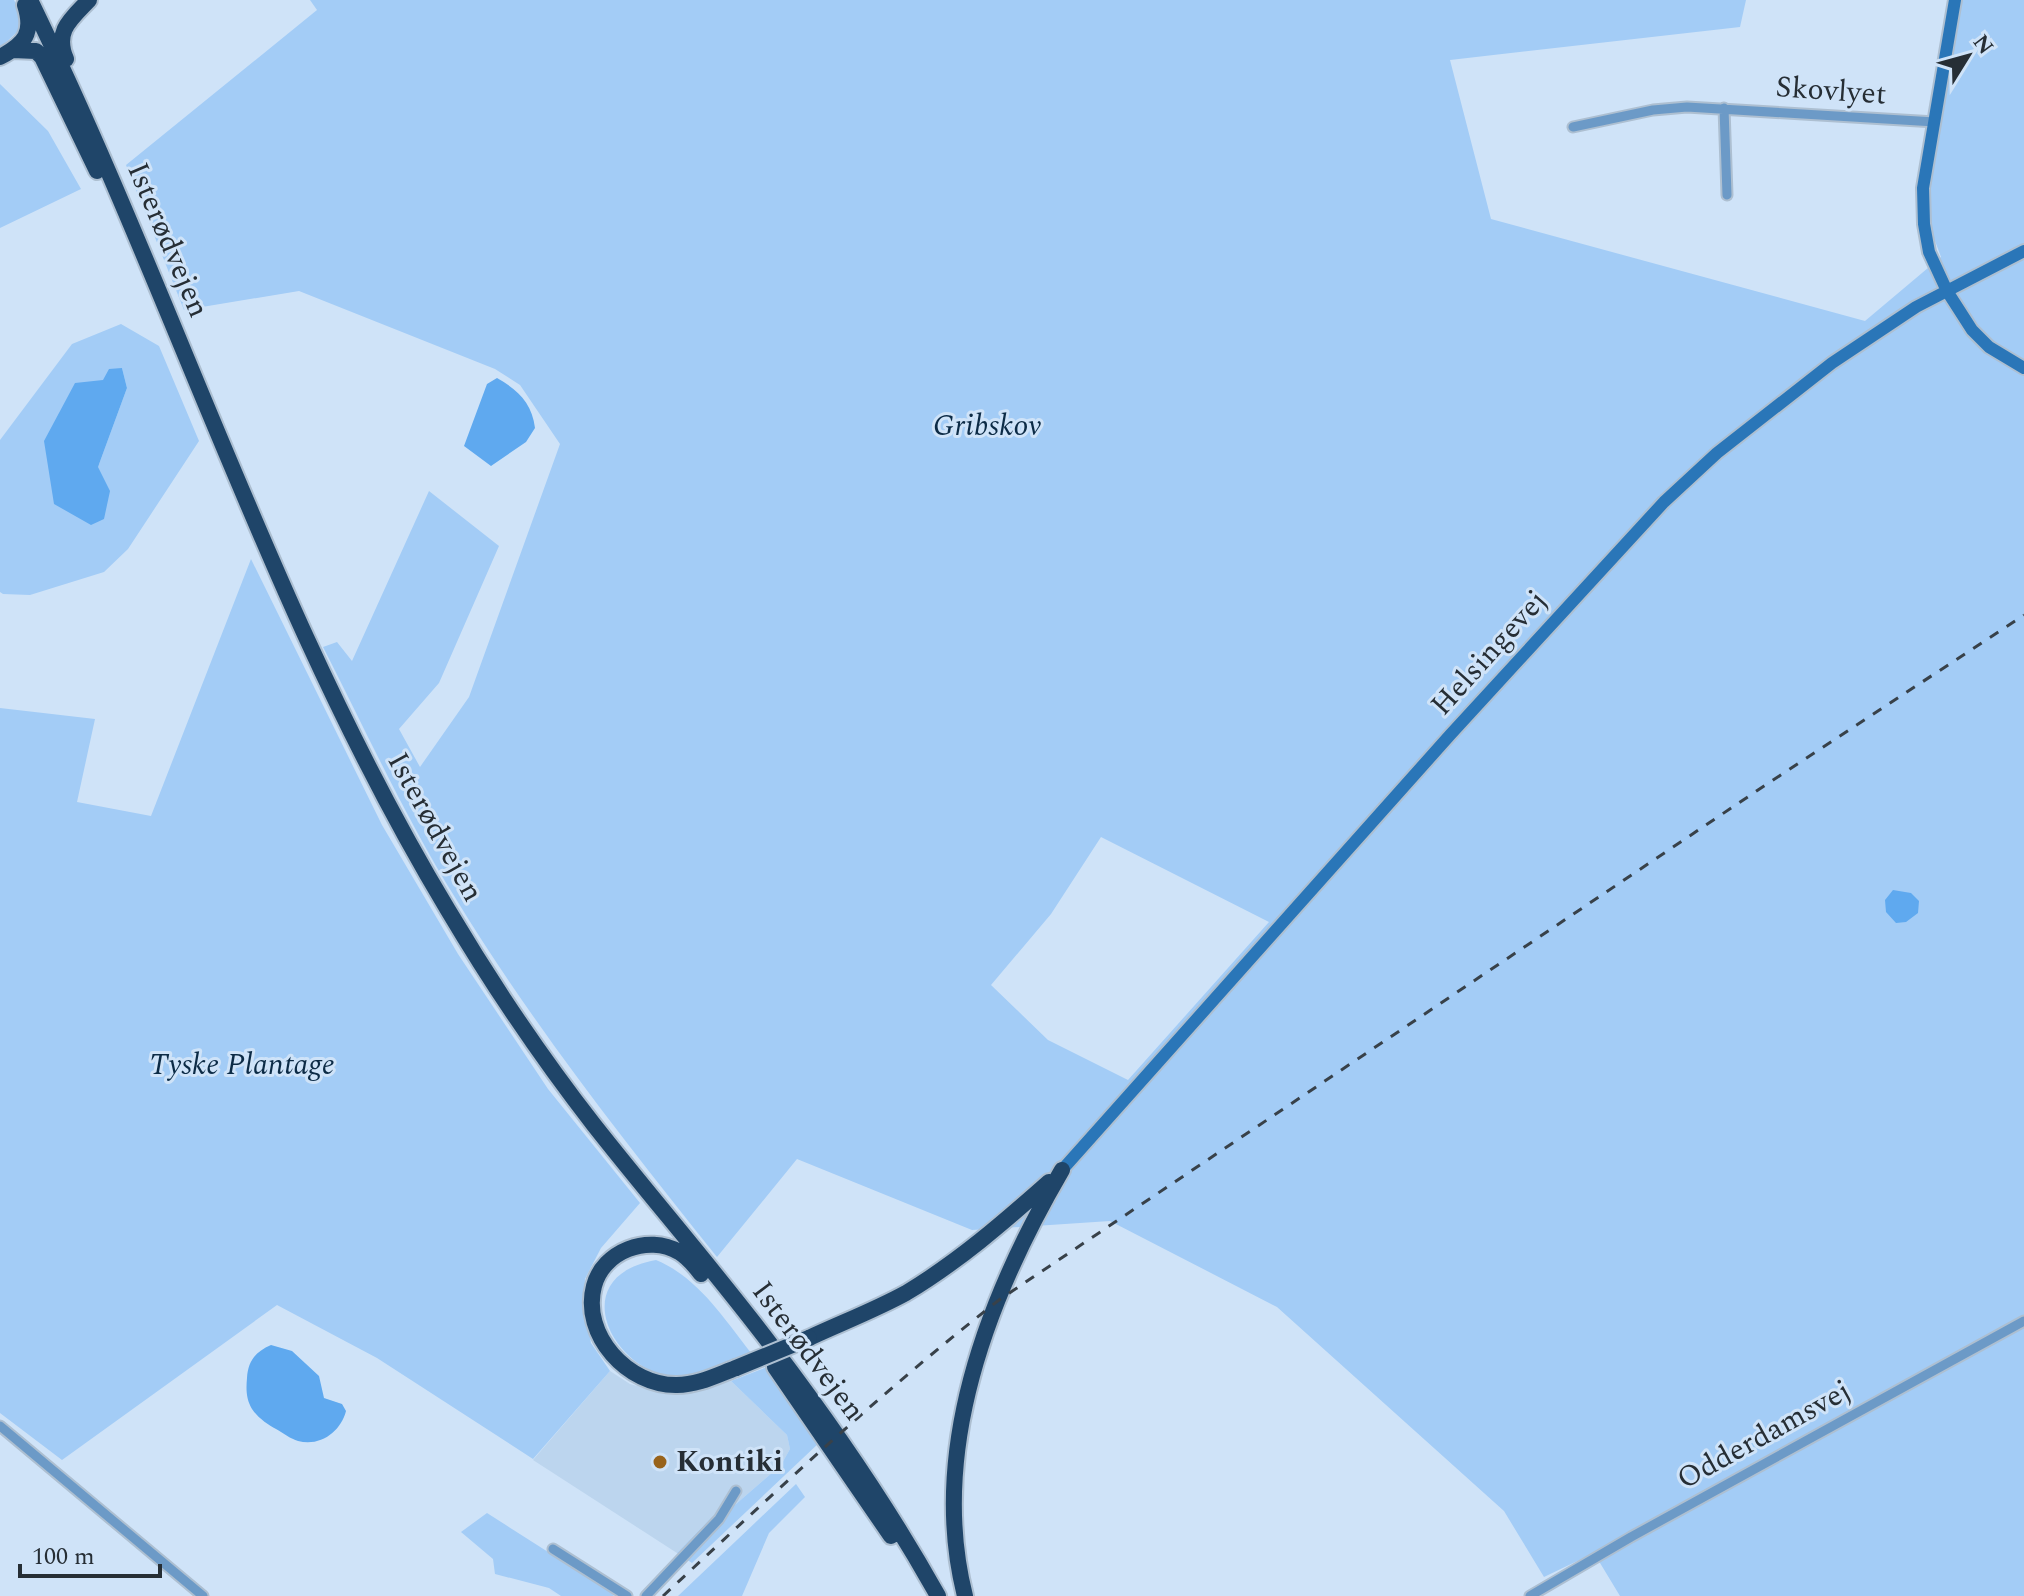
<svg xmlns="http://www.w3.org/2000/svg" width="2024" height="1596" viewBox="0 0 2024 1596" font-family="Spectral,serif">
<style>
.built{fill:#bcd5ee}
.green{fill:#a3ccf6;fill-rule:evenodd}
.water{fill:#5fa9ef}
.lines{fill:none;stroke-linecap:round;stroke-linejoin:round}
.street-casing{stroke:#adbfd1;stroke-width:13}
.secondary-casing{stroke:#adbfd1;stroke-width:16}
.highway-casing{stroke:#adbfd1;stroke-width:20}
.street{stroke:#6c9ac7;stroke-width:9}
.secondary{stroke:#2a76b8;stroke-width:12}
.highway{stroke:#1f4569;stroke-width:16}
.rail{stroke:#384149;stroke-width:3;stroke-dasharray:10 10;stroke-linecap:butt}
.highway-bridge-casing{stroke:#adbfd1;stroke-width:20;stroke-linecap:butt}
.highway-bridge{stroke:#1f4569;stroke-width:16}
.poi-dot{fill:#98631b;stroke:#cfe3f8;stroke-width:3}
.labels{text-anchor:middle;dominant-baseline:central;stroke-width:6;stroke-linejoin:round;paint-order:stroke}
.street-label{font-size:30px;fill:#262e35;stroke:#cfe3f8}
.park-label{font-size:30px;font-style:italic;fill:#0c2b46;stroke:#cfe3f8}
.poi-label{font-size:30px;font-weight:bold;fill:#262e35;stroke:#cfe3f8;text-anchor:start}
</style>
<rect width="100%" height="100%" fill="#cfe3f8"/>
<path class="built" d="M610,1371L630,1384L663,1393L685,1392L731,1381L787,1435L790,1449L781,1465L736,1504L711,1518L677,1553L533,1460Z"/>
<path class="green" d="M0,0H14L20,12L18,31L0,48Z
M310,0H1746L1740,27L1450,60L1491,219L1865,321L1941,257L1929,225L1928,202L1959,0H2024V1596H1620L1594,1553L1544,1577L1504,1511L1277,1307L1110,1221L972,1230L797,1159L717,1257C625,1142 533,1025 456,899C406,819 366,731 323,647L337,642L352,661L429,491L499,546L439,683L399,729L420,767L469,697L560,444L520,385L495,369L299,291L184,310L126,165L317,10ZM1101,837L1269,922L1128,1080L1048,1040L991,985L1051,914Z
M0,84L48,131L81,189L0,228Z
M121,324L159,346L199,441L128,549L104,572L30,595L3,594L0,592V440L72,344ZM122,368L127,388L98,467Z
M251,559L382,825L458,954L548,1089L640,1203L601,1248L585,1279L584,1306L591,1343L610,1371L533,1459L377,1358L277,1305L62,1460L0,1413V708L95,719L77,802L151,816Z
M656,1260C699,1278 724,1319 752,1354C729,1364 708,1376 682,1377C616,1379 560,1277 656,1260Z
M767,1367L820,1442L692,1563L677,1553L711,1518L736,1504L781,1465L790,1449L787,1435L731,1381Z
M796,1484L805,1497L769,1533L742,1596H678Z
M487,1513L611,1592L614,1596H561L549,1588L495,1574L493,1559L461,1532Z"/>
<path class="water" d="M122,368L127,388L98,467L110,491L104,519L91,525L54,504L44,441L75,383L103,380L109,369Z
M497,378C518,390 532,403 535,428L526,442L491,466L464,446L487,384Z
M1893,890L1911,893L1919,901L1918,913L1906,922L1896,923L1886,912L1885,900Z
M271,1345L292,1351L319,1376L324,1398L342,1404L346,1411C341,1431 321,1447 298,1441C291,1439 283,1433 276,1429C268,1425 257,1417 252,1409C246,1399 246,1389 247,1378C248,1361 255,1352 271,1345Z"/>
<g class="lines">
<defs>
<path id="street" d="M1724,108L1727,195
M1573,127L1653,110L1687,107L1935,122
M0,1426L203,1596
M553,1549L627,1596
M646,1596L719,1519L736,1491
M1530,1596L1631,1537L2024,1321"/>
<path id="secondary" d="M1955,0L1923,188L1924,224L1929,252L1947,291L1972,330L1989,347L2024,368
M1062,1170L1450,735L1664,502L1717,453L1832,363L1916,307L2024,251"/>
<path id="highway" d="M30,0C176,300 275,623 448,910C492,984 541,1057 594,1125C653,1200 716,1272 774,1349C834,1428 890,1510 938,1596
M13,50L36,51L42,57L97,171
M0,57C25,44 34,33 25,5
M66,59C54,31 71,19 89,0
M701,1274C695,1266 687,1257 679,1252C648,1234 603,1251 594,1286C581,1335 628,1386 677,1385C698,1385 717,1375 736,1368
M809,1338C841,1323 875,1310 906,1293C958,1262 1004,1222 1049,1182
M775,1367L891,1536
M965,1596C928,1450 989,1295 1062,1170"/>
</defs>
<use href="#street" class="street-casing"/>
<use href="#secondary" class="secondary-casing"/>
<use href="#highway" class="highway-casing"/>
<use href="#street" class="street"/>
<use href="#secondary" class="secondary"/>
<use href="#highway" class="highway"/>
<path class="rail" d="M663,1596C773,1494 881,1392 999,1300L1758,790L2024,615"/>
<defs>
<path id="highway-bridge" d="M736,1368L809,1338"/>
</defs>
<use href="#highway-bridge" class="highway-bridge-casing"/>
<use href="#highway-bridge" class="highway-bridge"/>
</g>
<circle class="poi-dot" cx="660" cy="1462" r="8"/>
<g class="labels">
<g class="street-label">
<text transform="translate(1831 91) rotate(4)">Skovlyet</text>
<text transform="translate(168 240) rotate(67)">Isterødvejen</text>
<text transform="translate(1489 653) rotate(-48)">Helsingevej</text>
<text transform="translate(435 827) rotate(61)">Isterødvejen</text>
<text transform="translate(808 1351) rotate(53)">Isterødvejen</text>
<text transform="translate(1764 1435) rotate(-29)">Odderdamsvej</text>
</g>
<g class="park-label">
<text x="987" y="426">Gribskov</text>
<text x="242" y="1065">Tyske Plantage</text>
</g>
<g class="poi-label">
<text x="676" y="1462">Kontiki</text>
</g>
</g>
<g transform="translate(1968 56) rotate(53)" stroke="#cfe3f8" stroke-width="6" paint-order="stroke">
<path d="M0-6L14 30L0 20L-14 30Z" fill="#262e35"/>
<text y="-12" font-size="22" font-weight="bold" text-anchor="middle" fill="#262e35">N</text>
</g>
<path d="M20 1564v12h140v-12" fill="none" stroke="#262e35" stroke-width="4"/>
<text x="32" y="1564" font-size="24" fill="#262e35" stroke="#cfe3f8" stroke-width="6" paint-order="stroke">100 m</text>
</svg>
